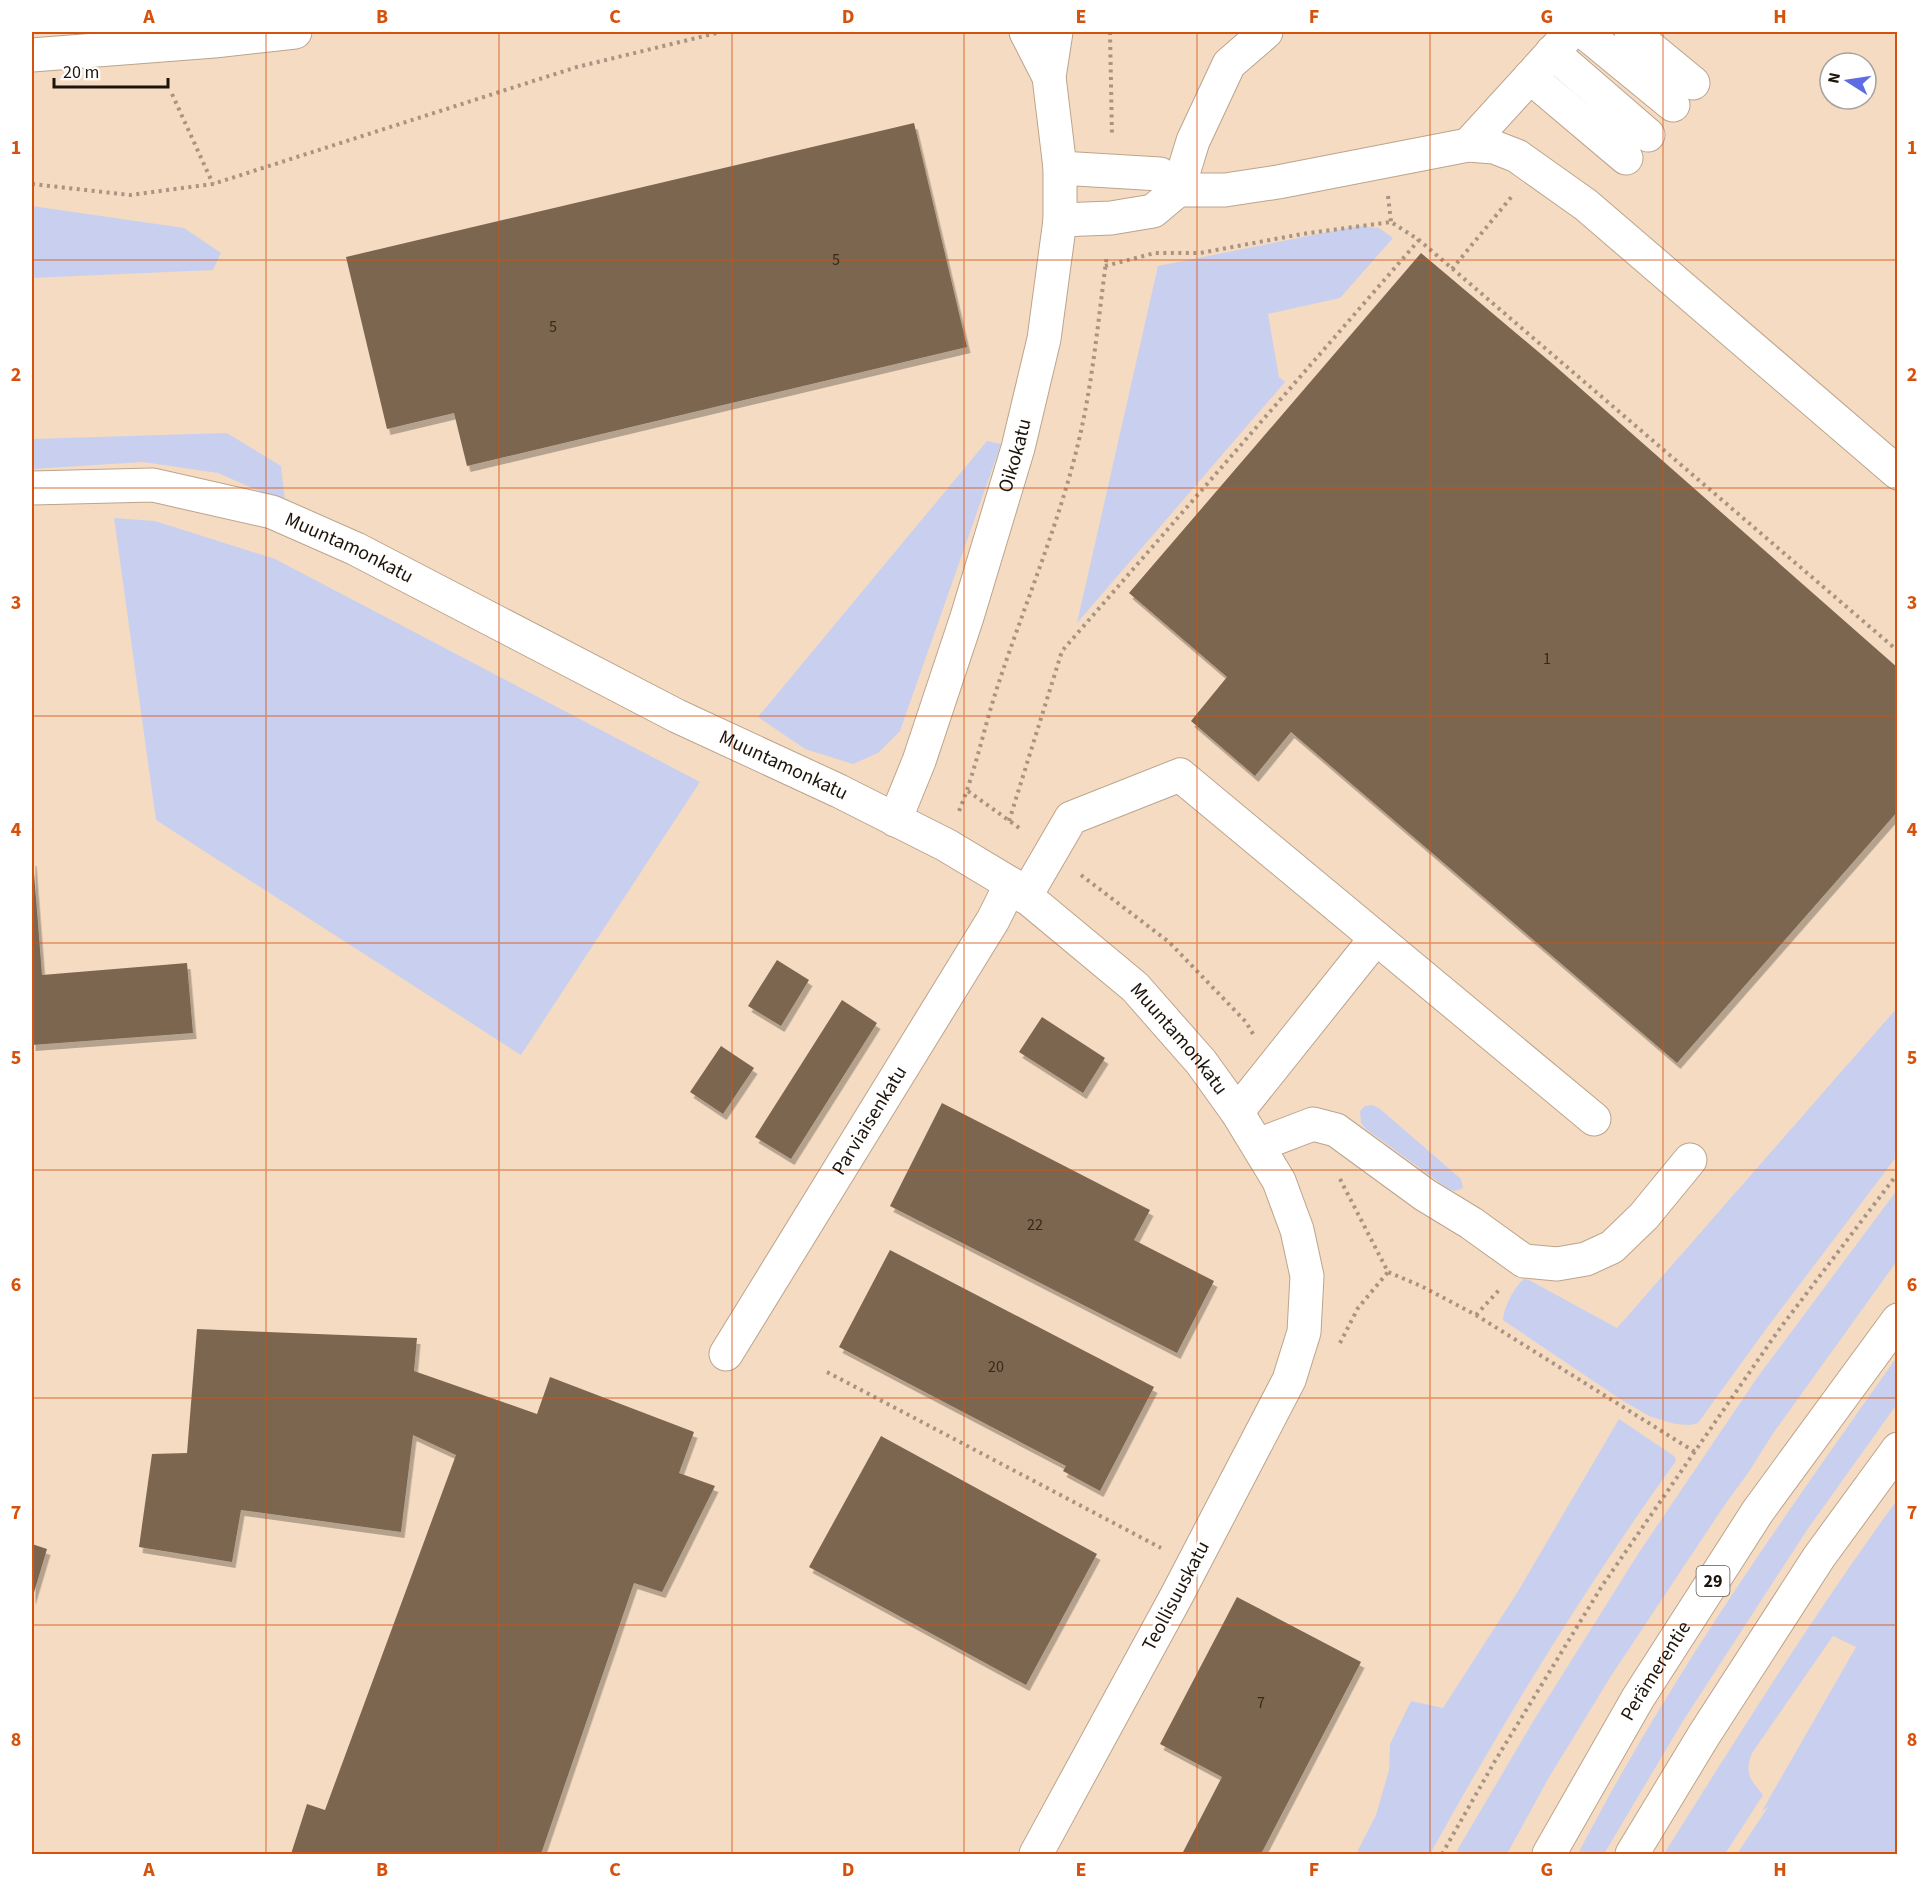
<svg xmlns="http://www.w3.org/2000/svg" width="1929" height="1886" viewBox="0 0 1929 1886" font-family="'Source Sans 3',sans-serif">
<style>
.green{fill:#c9d0ef}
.building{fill:#7d6650;filter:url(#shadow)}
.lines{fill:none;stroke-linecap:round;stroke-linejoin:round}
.minor-casing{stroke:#bca48c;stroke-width:35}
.major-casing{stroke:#bca48c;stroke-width:35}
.highway-casing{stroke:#bca48c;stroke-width:35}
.path{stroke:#a89481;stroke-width:4;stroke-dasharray:3 4.5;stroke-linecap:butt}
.minor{stroke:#fff;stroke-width:33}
.major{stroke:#fff;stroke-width:33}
.highway{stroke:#fff;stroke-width:33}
.grid{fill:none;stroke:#d4520c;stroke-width:1.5;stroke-opacity:0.55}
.labels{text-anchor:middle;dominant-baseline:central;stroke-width:6;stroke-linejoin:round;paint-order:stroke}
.number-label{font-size:16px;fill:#35281c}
.shield{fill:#fff;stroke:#615a54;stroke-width:1.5}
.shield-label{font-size:18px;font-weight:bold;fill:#1d140b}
.street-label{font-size:20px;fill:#1d140b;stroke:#fff}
.neatline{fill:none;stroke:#d4520c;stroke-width:2}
.grid-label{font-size:20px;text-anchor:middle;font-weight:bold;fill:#d4520c}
</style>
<defs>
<filter id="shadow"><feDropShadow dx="3.5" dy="6" stdDeviation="0" flood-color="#0004"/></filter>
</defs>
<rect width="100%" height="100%" fill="#f5dbc2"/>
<path class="green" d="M32,206L184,228L221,253L213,270L32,278Z
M1358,226L1379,228L1393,238L1340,298L1268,314L1279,377L1285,382L1077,623L1158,266Z
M227,433L281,466L285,502L218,473L143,462L32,469V439Z
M987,441L1001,444L900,731L878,753L853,764L805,749L758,717Z
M114,518L155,521L275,559L700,782L521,1055L156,820Z
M1897,1008V1156L1769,1325L1698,1423L1690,1425L1675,1424L1649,1416L1620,1399L1503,1320C1504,1307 1514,1287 1524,1279L1529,1280L1617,1328Z
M1372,1105L1379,1108L1461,1179L1463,1188L1455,1191L1447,1188L1366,1129L1361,1123L1360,1111L1365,1106Z
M1897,1190V1261L1774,1432L1748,1473L1726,1503L1611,1676L1548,1779L1507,1854H1455L1534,1720L1638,1554L1757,1378Z
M1897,1357V1404L1807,1530L1683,1721L1604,1854H1578C1668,1679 1783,1518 1897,1357Z
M1619,1419L1674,1456L1676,1461C1585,1587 1505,1719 1430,1854H1356L1376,1815L1389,1770L1390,1744L1411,1701L1443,1708L1517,1593Z
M1897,1500V1854H1737L1768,1807L1762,1811L1856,1647L1833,1636L1752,1753C1744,1773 1750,1779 1763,1795L1725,1854H1664C1739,1734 1814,1614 1897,1500Z"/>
<path class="building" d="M914,123L967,347L467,466L454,413L387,429L346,257Z
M1421,253L1554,365L1898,668V811L1677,1063L1291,732L1255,776L1191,721L1227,677L1129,593Z
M32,860H33L42,975L187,963L193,1033L32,1045Z
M777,960L809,980L781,1026L748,1006Z
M842,1000L877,1023L791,1159L755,1137Z
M1042,1017L1105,1058L1083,1093L1019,1052Z
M721,1046L754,1068L723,1114L690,1092Z
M942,1103L1150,1210L1134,1240L1214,1281L1177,1353L890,1206Z
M890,1250L1154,1387L1100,1491L1063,1471L1066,1466L839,1347Z
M197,1329L417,1338L414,1371L537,1414L550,1377L694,1432L679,1473L715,1486L662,1592L634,1583L541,1854H291L307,1804L325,1810L456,1455L413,1435L401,1532L241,1510L232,1562L139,1547L152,1454L187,1453Z
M881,1436L1097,1554L1026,1685L809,1567Z
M32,1544L47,1549L32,1599Z
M1237,1597L1361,1662L1261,1854H1182L1222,1777L1160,1744Z"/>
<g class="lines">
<defs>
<g id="minor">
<path d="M1026,32L1049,77"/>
<path d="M1584,32L1673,105"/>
<path d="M1631,32L1693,83"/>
<path d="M1552,52L1648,135"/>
<path d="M1530,77L1626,158"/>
<path d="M1468,145L1571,32"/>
<path d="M1060,168L1160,174L1178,190H1225L1278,182L1468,145L1494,147L1517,156L1586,205L1898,473"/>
<path d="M1060,220L1111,218L1153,211L1178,190L1193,141L1229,64L1266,32"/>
<path id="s1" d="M32,488L153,485L272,512L356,549L677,716L839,791L946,845L1011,884L1135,987L1201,1062L1237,1112L1279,1181L1297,1230L1307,1276L1304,1332L1289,1380L1177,1595L1036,1854"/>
<path id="s2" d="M895,820L919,761L967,617L1018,448L1044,339L1060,220V168L1049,77L1056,32"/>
<path d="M1025,897L1071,818L1180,775L1594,1119"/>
<path d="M1237,1112L1376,938"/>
<path d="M1258,1145L1313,1124L1336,1130L1425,1195L1471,1223L1524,1261L1557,1264L1586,1259L1612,1247L1644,1216L1690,1160"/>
<path id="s3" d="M726,1354L993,920L1011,884"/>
</g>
<path id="major" d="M32,55L214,41L295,32"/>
<g id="highway">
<path id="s4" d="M1549,1854L1638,1698L1758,1511L1898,1320"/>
<path d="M1632,1854L1704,1735L1819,1557L1898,1449"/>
</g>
</defs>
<use href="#minor" class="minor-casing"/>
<use href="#major" class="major-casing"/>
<use href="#highway" class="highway-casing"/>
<path class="path" d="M1110,32L1112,136
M172,94L213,184
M32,184L130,195L213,184L577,67L721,32
M1388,196L1391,222
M1105,266L1155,253H1200L1302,234L1391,222L1419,240L1898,651
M1452,269L1513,195
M968,791L1022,830
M959,811C976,770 984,727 998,685C1024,606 1057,529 1077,448C1093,384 1098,319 1107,255
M1009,821L1062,651L1419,240
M1081,875L1169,942L1246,1022L1253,1034
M1340,1179L1388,1272L1421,1286L1476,1315L1695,1452
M1476,1315L1500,1289
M1340,1343L1358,1308L1388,1272
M827,1372L1161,1548
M1442,1854L1495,1761L1602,1586L1778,1331L1898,1173"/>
<use href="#minor" class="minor"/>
<use href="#major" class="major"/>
<use href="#highway" class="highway"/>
</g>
<path class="grid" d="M266,32V1854M499,32V1854M732,32V1854M964,32V1854M1197,32V1854M1430,32V1854M1663,32V1854M32,260H1898M32,488H1898M32,716H1898M32,943H1898M32,1170H1898M32,1398H1898M32,1625H1898"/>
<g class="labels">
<g class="number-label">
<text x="836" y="260">5</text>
<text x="553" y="327">5</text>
<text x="1547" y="659">1</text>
<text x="1035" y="1225">22</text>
<text x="996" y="1367">20</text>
<text x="1261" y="1703">7</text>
</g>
<rect class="shield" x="1696.5" y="1566" width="33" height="30" rx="4.5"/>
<g class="shield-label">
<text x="1713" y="1581">29</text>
</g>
<g class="street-label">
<text stroke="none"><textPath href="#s2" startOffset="384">Oikokatu</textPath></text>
<text stroke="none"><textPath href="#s1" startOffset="328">Muuntamonkatu</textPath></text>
<text stroke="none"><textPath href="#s1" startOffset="814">Muuntamonkatu</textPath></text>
<text stroke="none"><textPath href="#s1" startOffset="1300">Muuntamonkatu</textPath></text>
<text stroke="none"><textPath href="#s3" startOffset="274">Parviaisenkatu</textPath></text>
<text transform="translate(1176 1596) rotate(-62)">Teollisuuskatu</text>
<text stroke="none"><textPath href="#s4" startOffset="212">Perämerentie</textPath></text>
</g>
</g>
<rect width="1929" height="1886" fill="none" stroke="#ffffff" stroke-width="66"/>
<g transform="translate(1848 81) rotate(282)"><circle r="28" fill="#ffffff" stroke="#a5a19d" stroke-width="1.5"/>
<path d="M0-4.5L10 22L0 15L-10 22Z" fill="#5e6be3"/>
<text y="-9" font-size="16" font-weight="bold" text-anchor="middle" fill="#1d140b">N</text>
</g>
<path d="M54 78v9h114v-9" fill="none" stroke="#1d140b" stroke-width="3"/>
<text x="63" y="78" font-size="18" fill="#1d140b" stroke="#ffffff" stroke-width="4.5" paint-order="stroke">20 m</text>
<rect x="33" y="33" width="1863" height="1820" class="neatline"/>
<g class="grid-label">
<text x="149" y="23">A</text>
<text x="382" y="23">B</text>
<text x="615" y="23">C</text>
<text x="848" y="23">D</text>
<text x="1081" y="23">E</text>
<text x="1314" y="23">F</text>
<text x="1547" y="23">G</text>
<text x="1780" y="23">H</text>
<text x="16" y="154">1</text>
<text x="1912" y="154">1</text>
<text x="16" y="381">2</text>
<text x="1912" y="381">2</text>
<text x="16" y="609">3</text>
<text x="1912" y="609">3</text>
<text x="16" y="836">4</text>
<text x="1912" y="836">4</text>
<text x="16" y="1064">5</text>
<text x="1912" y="1064">5</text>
<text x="16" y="1291">6</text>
<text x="1912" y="1291">6</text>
<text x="16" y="1519">7</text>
<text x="1912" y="1519">7</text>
<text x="16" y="1746">8</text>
<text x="1912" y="1746">8</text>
<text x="149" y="1876">A</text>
<text x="382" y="1876">B</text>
<text x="615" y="1876">C</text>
<text x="848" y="1876">D</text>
<text x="1081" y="1876">E</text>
<text x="1314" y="1876">F</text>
<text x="1547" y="1876">G</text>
<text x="1780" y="1876">H</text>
</g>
</svg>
